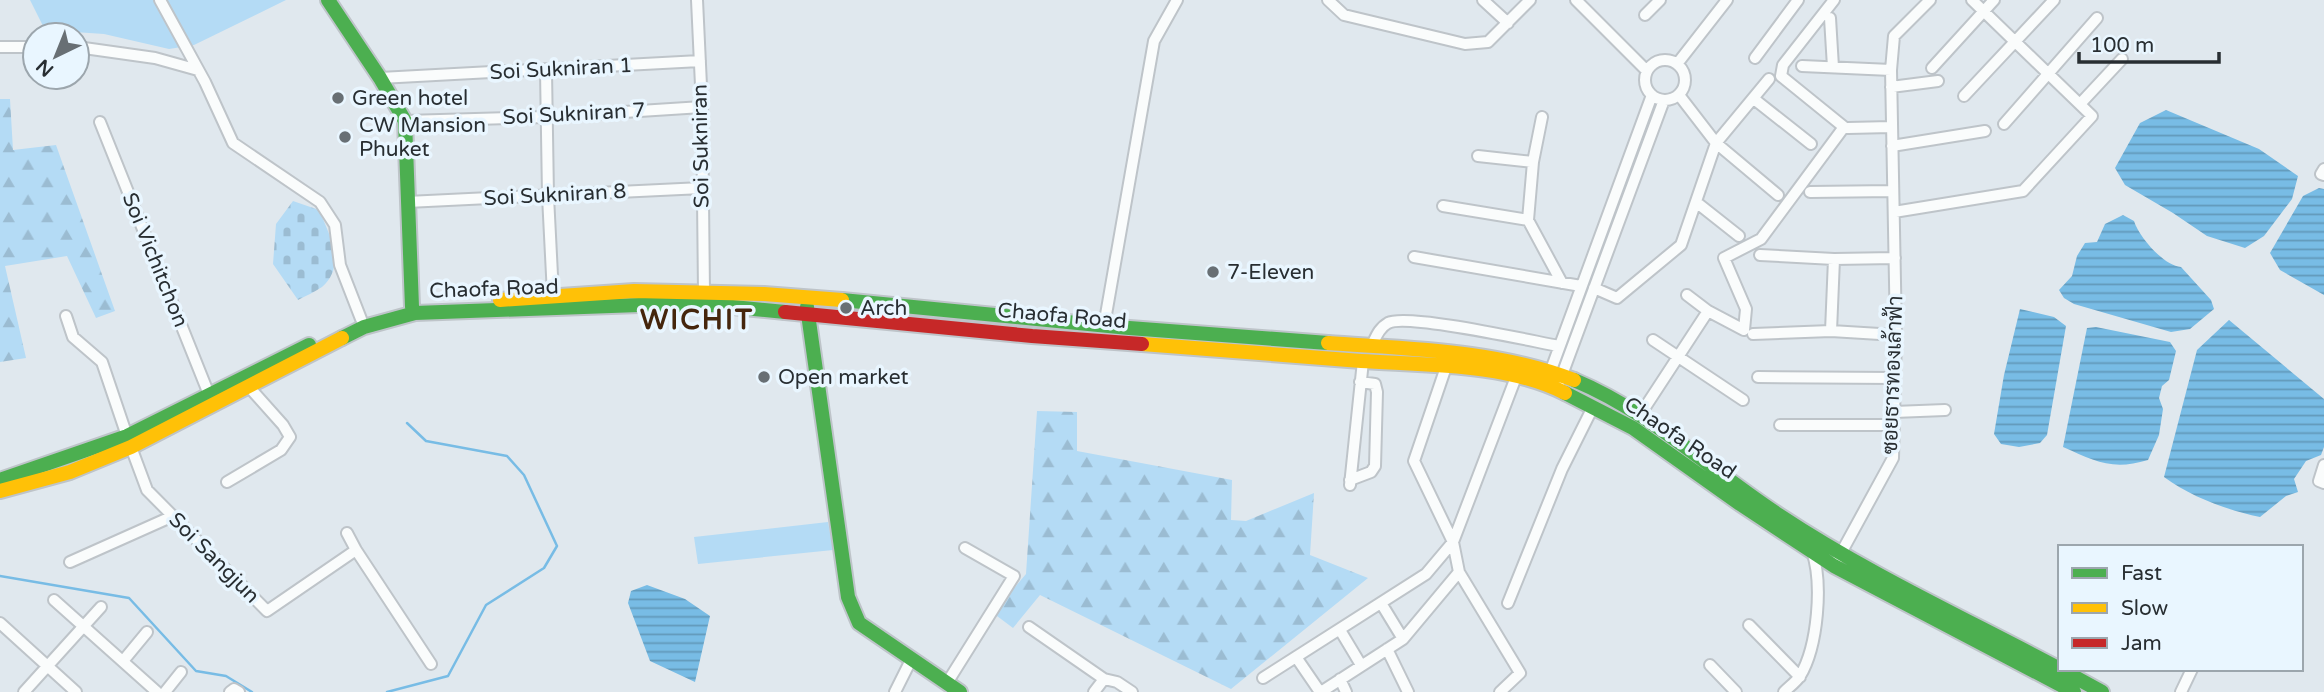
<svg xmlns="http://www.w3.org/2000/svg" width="2324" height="692" viewBox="0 0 2324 692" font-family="'Varela Round',Sarabun,sans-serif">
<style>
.green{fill:#b4dbf5}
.forest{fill:url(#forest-firs)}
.cemetery{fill:url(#cemetery-stones)}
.water{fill:url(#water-rules)}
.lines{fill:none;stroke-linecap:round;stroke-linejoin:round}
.stream{stroke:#78bce5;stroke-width:2.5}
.street-casing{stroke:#bec4c9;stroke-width:14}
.fast-casing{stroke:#bec4c9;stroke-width:18}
.slow-casing{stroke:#bec4c9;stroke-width:18}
.jam-casing{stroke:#bec4c9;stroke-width:18}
.street{stroke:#fafcfc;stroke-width:10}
.fast{stroke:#4caf50;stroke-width:14}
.slow{stroke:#ffc107;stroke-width:14}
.jam{stroke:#c62828;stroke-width:14}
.poi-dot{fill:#686f74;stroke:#e9f6ff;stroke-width:2.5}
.labels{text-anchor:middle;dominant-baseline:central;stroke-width:7;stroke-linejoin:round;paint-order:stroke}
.street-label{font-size:21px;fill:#282e32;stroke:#e9f6ff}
.poi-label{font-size:21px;fill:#282e32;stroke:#e9f6ff;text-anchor:start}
.district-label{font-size:28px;font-weight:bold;letter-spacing:2px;fill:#45260d;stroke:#e9f6ff}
</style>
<defs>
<pattern id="forest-firs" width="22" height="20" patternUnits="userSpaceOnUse" patternTransform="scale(1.75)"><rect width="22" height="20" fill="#b4dbf5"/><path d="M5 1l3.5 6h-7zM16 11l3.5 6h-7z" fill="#9bbcd2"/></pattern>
<pattern id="cemetery-stones" width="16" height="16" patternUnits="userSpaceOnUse" patternTransform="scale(1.75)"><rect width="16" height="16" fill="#b4dbf5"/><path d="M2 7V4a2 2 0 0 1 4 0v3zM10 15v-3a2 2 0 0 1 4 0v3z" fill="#9bbcd2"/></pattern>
<pattern id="water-rules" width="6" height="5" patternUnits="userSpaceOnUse" patternTransform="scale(1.75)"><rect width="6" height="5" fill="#78bce5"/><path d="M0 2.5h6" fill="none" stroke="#6299ba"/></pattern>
</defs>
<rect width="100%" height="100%" fill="#e0e8ee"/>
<path class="green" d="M30,0H286L194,45L169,49L104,34L45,30Z
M828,522L833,550L698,564L694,537Z"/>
<path class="forest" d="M0,99H10L13,150L56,145L115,311L96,318L67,256L5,266L26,358L0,362Z
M1037,411L1077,412V451L1232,480L1231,520L1246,521L1314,493L1310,555L1368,578L1231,689L1040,595L1013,628L993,613L1026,574Z"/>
<path class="cemetery" d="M293,201L319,210C329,234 347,266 322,287C315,292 305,296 298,300L273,264L276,224Z"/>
<path class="water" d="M2166,110L2259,149L2298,176L2292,199L2264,236L2245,248L2207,236L2173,213L2125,185L2115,168L2140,123Z
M2319,188L2324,189V295L2280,270L2270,253L2303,196Z
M2123,215L2134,221C2139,237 2164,266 2181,267L2211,300L2214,309L2190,329L2171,332L2074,304L2064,298L2059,290L2072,276L2077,256L2085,243L2097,242L2105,224Z
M2020,309L2054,317L2066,326L2047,435L2040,443L2019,447L2001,444L1994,434L2004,375Z
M2229,320L2324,399V447L2321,455L2306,461L2294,479L2298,492L2286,496L2260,517C2227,510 2191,497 2164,477L2197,350Z
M2096,327L2170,342L2176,351L2169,380L2162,386L2159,398L2163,409L2159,435L2148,460C2112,471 2095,461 2063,447L2087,328Z
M647,585L685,599L710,616L695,682L650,661L628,603L631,591Z"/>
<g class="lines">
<path class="stream" d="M0,576L129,598L196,671L226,676L252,692
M387,692L448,676L486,605L544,568L557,546L524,475L507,456L426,441L407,423"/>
<defs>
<path id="street" d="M160,0L205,82L233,143L320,202L335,225L340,265L361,319
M697,0L702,107L704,292
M1328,0L1344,15L1465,44L1488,42L1530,0
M1483,0L1508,23
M1576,0L1647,71
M1645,15L1660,0
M1830,18L1833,67
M0,47H35
M77,47L155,58L198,70
M1755,58L1798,0
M1645 80a20 20 0 1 1 40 0a20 20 0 1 1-40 0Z
M1677,64L1727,0
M1802,66L1891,70
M1932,68L1994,0
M546,71L548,196L553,295
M380,78L700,61
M1891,87L1938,81
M1679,95L1716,143L1778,195
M1964,96L2054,0
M1754,99L1811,144
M2080,104L2122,59
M1542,117L1533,162L1528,220L1562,283
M405,121L546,117L702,107
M100,122L210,397
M2004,124L2097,18
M1848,128L1891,127
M1892,146L1985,131
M1478,156L1533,162
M2324,169L2321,174L2324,175
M1810,192L1893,191
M407,202L702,188
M1696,202L1739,236
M1443,206L1528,220
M1894,212L2023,191L2092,116L1972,0
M1760,255L1834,259L1895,258
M1414,257L1581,286
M1594,288L1617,298L1681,245L1716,143L1769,79
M1687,295L1708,311L1744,330L1746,309L1724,258L1761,239L1844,127L1781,76L1783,65L1834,0
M66,316L73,337L102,362L127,436
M1104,326L1154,41L1177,0
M1831,331L1834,259
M1753,334L1831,331L1896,335
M1653,340L1743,400
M1372,345C1376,337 1379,328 1388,323C1407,313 1531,341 1559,346
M1447,364L1414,461L1453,542L1459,572L1520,673L1500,692
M1758,377L1895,378
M1548,378L1652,95
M1559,383L1664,100
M1894,412L1945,410
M1640,415L1708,311
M1780,425H1894
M131,447L147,490L267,611L356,550
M2324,465L2319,481L2324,483
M1350,480L1371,472L1375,466L1377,392L1375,384L1360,382
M227,482L281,450L290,437L283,425L249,387
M1350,485L1363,361
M347,533L356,550L431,664
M70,562L173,516
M1834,566L1893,458L1896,335L1891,70L1894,36L1930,0
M54,600L157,692
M1381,603L1403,639
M1508,603L1562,469L1593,407
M0,623L76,692
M1749,625L1800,677
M1029,627L1104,679L1117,682L1132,692
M1340,630L1361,665
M1387,649L1408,692
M1296,657L1320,692
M123,661L147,632
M1710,665L1736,692
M1263,678L1426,574L1453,542L1516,377
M1340,679L1346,692
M947,683L1014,576L965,548
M24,692L101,607
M165,692L181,672
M230,692L234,689L239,692
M895,692L912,658
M1094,692L1104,679
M1321,692L1403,639L1459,572
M1784,692C1789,687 1796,682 1800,676C1818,646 1823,583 1812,551
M2181,692L2192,669"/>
<path id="fast" d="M328,0L380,78L405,121L412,307
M842,300L1129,328L1328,343
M807,307L848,597L859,623L960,692
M342,338L364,327L415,313L639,305H712L785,312
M1574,380C1651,412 1710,470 1779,515C1868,574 1966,619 2060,669
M1565,393L1633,428L1740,504L1834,566L2074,692
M0,480L127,436L309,345
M2060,669L2102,692"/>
<path id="slow" d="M500,300L634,291L764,294L842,300
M1328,343C1410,349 1496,350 1574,380
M1142,344C1215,350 1288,356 1361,361C1424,365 1507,363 1565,393
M0,491L70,472L131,447L342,338"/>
<path id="jam" d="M785,312L1032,336L1142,344"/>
</defs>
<use href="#street" class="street-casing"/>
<use href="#fast" class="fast-casing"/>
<use href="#slow" class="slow-casing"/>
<use href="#jam" class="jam-casing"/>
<use href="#street" class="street"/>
<use href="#fast" class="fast"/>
<use href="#slow" class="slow"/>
<use href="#jam" class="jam"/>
</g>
<g class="poi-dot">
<circle cx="338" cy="98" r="7"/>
<circle cx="345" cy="137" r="7"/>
<circle cx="1213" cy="272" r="7"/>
<circle cx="846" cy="308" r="7"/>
<circle cx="764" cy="377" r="7"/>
</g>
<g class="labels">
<g class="street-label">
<text transform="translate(561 69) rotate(-3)">Soi Sukniran 1</text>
<text transform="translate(574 114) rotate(-3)">Soi Sukniran 7</text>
<text transform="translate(701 146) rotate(-91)">Soi Sukniran</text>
<text transform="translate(555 195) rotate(-3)">Soi Sukniran 8</text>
<text transform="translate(155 260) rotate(68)">Soi Vichitchon</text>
<text transform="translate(494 289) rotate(-2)">Chaofa Road</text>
<text transform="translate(1062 316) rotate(5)">Chaofa Road</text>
<text transform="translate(1893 375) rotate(-88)">ซอยธารทองเล้าฟ้า</text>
<text transform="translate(1680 438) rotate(34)">Chaofa Road</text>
<text transform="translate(214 558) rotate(45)">Soi Sangjun</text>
</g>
<g class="poi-label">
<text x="352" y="98">Green hotel</text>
<text x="359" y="125">CW Mansion<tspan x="359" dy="24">Phuket</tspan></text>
<text x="1227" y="272">7-Eleven</text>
<text x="860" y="308">Arch</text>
<text x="778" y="377">Open market</text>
</g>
<g class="district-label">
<text x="697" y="320">WICHIT</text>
</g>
</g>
<rect x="2058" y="545" width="245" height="126" fill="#e9f6ff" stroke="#9ca6ad" stroke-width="2"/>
<rect x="2072" y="568" width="35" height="10" fill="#4caf50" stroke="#9ca6ad" stroke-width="2"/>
<text x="2121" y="580" font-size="21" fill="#282e32">Fast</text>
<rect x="2072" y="603" width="35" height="10" fill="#ffc107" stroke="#9ca6ad" stroke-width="2"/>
<text x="2121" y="615" font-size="21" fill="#282e32">Slow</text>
<rect x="2072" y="638" width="35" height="10" fill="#c62828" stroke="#9ca6ad" stroke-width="2"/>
<text x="2121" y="650" font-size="21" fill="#282e32">Jam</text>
<g transform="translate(56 56) rotate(223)"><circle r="33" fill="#e9f6ff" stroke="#9ca6ad" stroke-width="2"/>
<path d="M0-5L12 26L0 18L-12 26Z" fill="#686f74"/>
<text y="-10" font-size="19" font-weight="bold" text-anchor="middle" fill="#282e32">N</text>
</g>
<path d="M2079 52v10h140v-10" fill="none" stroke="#282e32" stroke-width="3.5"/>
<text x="2090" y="52" font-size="21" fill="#282e32" stroke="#e9f6ff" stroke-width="5" paint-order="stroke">100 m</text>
</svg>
